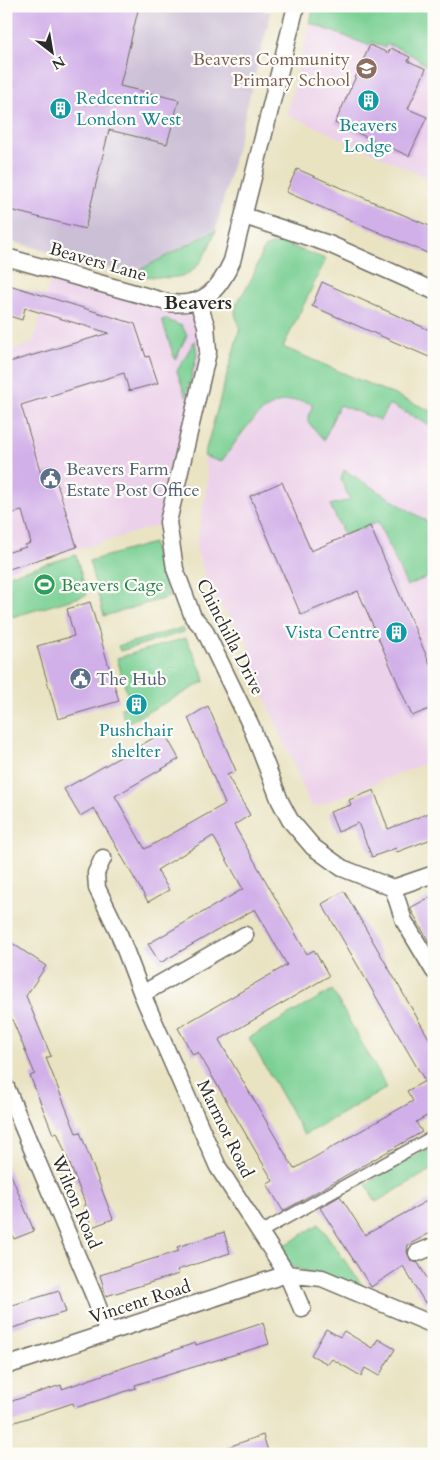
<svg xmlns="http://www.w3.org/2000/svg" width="440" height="1460" viewBox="0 0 440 1460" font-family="Cardo,serif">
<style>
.built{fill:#ecd1ea}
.industrial{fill:#cbbfd5}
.green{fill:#7bd094;stroke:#537e60}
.building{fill:#d1b0e9}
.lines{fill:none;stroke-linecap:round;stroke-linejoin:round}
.pedestrian-casing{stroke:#6e6b60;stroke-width:14}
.minor-casing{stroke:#6e6b60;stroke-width:19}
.pedestrian{stroke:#fff;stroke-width:11}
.minor{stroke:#fff;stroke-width:16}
.labels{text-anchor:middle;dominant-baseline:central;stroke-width:4.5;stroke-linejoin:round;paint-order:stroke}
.education-label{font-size:18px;fill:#785e54;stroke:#fdfcf7;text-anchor:end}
.culture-label{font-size:18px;fill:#0d838f;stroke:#fdfcf7}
.street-label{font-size:18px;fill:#2b2b2b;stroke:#fdfcf7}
.service-label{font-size:18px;fill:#4e5e75;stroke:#fdfcf7;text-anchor:start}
.leisure-label{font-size:18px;fill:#27864d;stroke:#fdfcf7;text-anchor:start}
.quarter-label{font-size:20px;font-weight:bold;fill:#2b2b2b;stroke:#fdfcf7}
</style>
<rect width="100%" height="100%" fill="#fdfcf7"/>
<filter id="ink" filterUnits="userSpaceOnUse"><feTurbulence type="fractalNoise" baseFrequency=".02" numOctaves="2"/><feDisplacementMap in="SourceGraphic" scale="10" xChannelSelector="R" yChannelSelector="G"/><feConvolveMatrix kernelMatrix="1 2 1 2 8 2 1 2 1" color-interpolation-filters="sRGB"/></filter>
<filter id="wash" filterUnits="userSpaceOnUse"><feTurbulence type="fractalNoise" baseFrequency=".0096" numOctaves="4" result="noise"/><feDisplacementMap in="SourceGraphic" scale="20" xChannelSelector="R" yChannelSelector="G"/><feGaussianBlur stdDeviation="1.12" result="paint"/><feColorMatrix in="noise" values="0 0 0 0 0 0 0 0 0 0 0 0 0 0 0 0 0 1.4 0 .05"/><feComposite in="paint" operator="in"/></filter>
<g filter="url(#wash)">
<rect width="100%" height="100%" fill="#e9e3c2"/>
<path class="built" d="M314,6H434V181L287,114Z
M53,269L191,304L206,325L168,522L6,572V351L28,345L34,341Z
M296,399L313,404L324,440L339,405L379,420L388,404L434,427V760L312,808L260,685L246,638L209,590L196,548L208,477L204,456L221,462L259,413L276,403Z"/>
<path class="industrial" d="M6,6H266L264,11L271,12L216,229L132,274L6,240Z"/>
<path class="green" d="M314,6H434V68H429C415,56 403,49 386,44L385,48L372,42L368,45L310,23Z
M216,230C196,281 185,282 132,274Z
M279,242L326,259L283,347L434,412V427L389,404L380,420L339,405L324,440L307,421L313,404C266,388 246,429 221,462L204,456L240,328L235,314L236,305L252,278L264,248Z
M165,319L182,326L187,335L175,360L162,320Z
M195,340L197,355L186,397L177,371Z
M344,470L434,526V574L407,586L378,522L344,535L330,505L350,500L341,480Z
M153,543L155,555L169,597L104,616L89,561Z
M76,555L87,595L12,617L6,596V576Z
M182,628L184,632L120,651L118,646Z
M186,638L204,676V682L125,724L121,708L130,706L135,712L141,709L138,699L129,701L117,658Z
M332,990L387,1088L304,1135L249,1038Z
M429,1148L434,1155V1168L376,1202L366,1184Z
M319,1224L366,1291L291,1266L278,1250Z"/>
<g id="blocks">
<path class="building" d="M6,6H139L120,86L179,100L167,144L109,130L85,229L6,209Z
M370,45L388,53L391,48L410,57L408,61L426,69L408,109L427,117L409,156L335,123Z
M297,169L434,228V256L286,192Z
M322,282L434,332V346L429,357L312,306Z
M6,284L135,324L146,357L149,356L158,383L129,391L124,373L21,405L41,474L53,471L77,547L6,570V553L26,547L25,545L31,543L22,511L6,515V363L109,333L25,308L22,320L6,315Z
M282,482L311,551L370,526L434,673V707L412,716L358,591L301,615L250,496Z
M90,602L119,701L58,719L37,646L74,636L67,609Z
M208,706L236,771L227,775L250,815L234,825L307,954L314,950L329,976L219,1040L294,1169L413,1101L407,1091L425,1081L322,904L344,891L434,1047V1112L416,1122L422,1132L283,1211L267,1184L273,1181L198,1052L193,1055L178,1028L287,965L255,909L160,963L148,944L243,889L213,836L157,870L169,890L148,902L94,808L80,816L64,789L164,732L179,759L115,796L145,849L225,804L188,718Z
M374,790L388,829L434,811V838L397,852L396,848L372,857L358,823L338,832L330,812L351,805L349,800Z
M434,895V951L410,908Z
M6,939L46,966L26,996L51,1056L46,1058L76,1133L80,1132L113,1219L92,1227L83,1206L86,1205L57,1132L53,1134L30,1076L35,1074L6,1005Z
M7,1165L34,1231L14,1239L6,1221Z
M340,1196L365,1235L434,1197V1231L408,1245L407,1252L411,1261L418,1263L434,1290V1297L425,1303L403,1266L371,1287L320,1208Z
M224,1232L230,1253L177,1270L179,1274L106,1296L100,1275L179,1251L177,1247Z
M59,1291L66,1312L6,1330V1307Z
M263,1323L269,1344L135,1385L136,1388L75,1408L73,1403L6,1425V1403L61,1385L62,1389L195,1343L196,1345Z
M326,1329L340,1337L344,1331L372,1348L378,1339L395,1349L379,1376L365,1368L361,1376L332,1359L328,1364L311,1355Z
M263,1435L269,1454H216V1451Z"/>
</g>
</g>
<g filter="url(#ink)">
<use href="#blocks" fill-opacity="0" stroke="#6e6b60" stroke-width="1"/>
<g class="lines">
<defs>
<path id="pedestrian" d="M259,1233L434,1136"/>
<path id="minor" d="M244,216L329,244L434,291
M6,257L170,303C204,307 219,290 232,261L296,6
M198,302L206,325L208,352L168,522L175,569L193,617L204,629L251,726L280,801L290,820L313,847L342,868L393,888L434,874
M103,858L96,873L97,888L118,931L142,994
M393,888L404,921L434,971
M245,935L142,994L218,1167L287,1274L302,1309
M6,1087L94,1296L108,1333
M417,1253L434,1246
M6,1366L287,1274L322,1278L434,1325"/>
</defs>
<use href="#pedestrian" class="pedestrian-casing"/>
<use href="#minor" class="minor-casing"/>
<use href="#pedestrian" class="pedestrian"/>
<use href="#minor" class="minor"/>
</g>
</g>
<defs>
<symbol id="school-disc" viewBox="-11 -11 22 22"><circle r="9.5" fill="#8d6e63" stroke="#fdfcf7"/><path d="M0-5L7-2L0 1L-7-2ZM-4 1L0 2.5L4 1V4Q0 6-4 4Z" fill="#fff"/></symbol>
<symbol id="building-disc" viewBox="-11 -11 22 22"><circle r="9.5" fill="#0f9aa8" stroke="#fdfcf7"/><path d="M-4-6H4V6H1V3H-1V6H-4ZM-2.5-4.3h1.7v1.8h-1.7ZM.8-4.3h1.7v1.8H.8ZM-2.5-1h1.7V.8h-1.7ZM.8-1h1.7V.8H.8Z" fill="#fff"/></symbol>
<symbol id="civic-disc" viewBox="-11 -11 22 22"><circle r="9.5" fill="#5c6f8a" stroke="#fdfcf7"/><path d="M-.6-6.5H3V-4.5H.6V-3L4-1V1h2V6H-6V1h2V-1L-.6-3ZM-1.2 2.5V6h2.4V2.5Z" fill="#fff"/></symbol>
<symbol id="stadium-disc" viewBox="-11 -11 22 22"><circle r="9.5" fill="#2e9e5b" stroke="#fdfcf7"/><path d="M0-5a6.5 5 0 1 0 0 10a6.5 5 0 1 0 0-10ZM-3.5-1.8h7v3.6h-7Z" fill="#fff"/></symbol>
</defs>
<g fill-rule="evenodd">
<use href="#school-disc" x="354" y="56" width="25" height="25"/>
<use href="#building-disc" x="356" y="88" width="25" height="25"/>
<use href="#building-disc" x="48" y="96" width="25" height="25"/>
<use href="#civic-disc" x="38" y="466" width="25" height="25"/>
<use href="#stadium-disc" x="32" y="572" width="25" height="25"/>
<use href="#building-disc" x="384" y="620" width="25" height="25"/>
<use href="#civic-disc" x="68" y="666" width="25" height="25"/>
<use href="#building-disc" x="124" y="692" width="25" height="25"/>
</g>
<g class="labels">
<g class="education-label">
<text x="350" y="59">Beavers Community<tspan x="350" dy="21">Primary School</tspan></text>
</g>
<g class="culture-label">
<text x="76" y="98" text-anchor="start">Redcentric<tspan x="76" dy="21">London West</tspan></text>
<text x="368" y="125">Beavers<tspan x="368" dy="21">Lodge</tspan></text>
<text x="380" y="632" text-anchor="end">Vista Centre</text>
<text x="136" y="730">Pushchair<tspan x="136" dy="21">shelter</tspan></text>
</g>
<g class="street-label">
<text transform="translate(98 262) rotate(16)">Beavers Lane</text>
<text transform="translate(230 637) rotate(63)">Chinchilla Drive</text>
<text transform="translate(225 1129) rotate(64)">Marmot Road</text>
<text transform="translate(76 1202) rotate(67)">Wilton Road</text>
<text transform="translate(140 1302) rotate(-18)">Vincent Road</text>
</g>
<g class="service-label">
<text x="66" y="469">Beavers Farm<tspan x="66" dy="21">Estate Post Office</tspan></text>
<text x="96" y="679">The Hub</text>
</g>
<g class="leisure-label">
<text x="61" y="585">Beavers Cage</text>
</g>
<g class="quarter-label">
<text x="198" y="302">Beavers</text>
</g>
</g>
<rect width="440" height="1460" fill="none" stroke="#fdfcf7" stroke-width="25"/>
<g transform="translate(52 52) rotate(149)" stroke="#fdfcf7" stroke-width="4" paint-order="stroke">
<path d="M0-4L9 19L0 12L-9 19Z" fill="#2b2b2b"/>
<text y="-8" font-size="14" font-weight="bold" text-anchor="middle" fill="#2b2b2b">N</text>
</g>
</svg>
